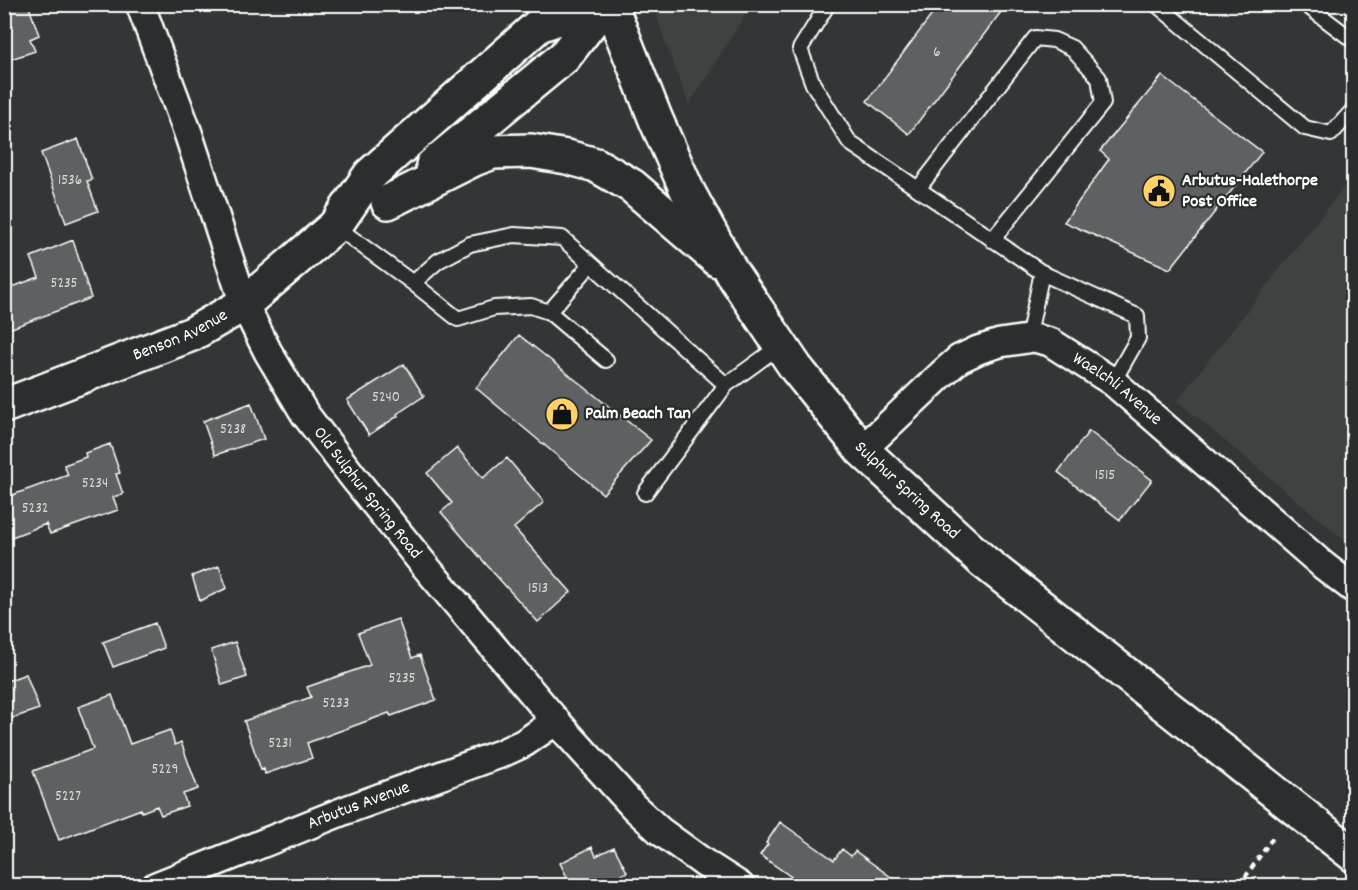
<svg xmlns="http://www.w3.org/2000/svg" width="1358" height="890" viewBox="0 0 1358 890" font-family="Dekko,sans-serif">
<style>
.built{fill:#404243}
.building{fill:#5f6162;stroke:#fff;stroke-width:1.5}
.lines{fill:none;stroke-linecap:round;stroke-linejoin:round}
.lane-casing{stroke:#fff;stroke-width:18}
.street-casing{stroke:#fff;stroke-width:32}
.secondary-casing{stroke:#fff;stroke-width:38}
.path{stroke:#fff;stroke-width:4;stroke-dasharray:6 4.5;stroke-linecap:butt}
.lane{stroke:#2a2d2e;stroke-width:14}
.street{stroke:#2a2d2e;stroke-width:27}
.secondary{stroke:#2a2d2e;stroke-width:33}
.labels{text-anchor:middle;dominant-baseline:central;stroke-width:4.5;stroke-linejoin:round;paint-order:stroke}
.number-label{font-size:15px;fill:#d7d8d8}
.poi-label{font-size:18px;font-weight:bold;fill:#fff;stroke:#2a2d2e;text-anchor:start}
.street-label{font-size:18px;fill:#fff;stroke:#2a2d2e}
</style>
<rect width="100%" height="100%" fill="#333536"/>
<filter id="ink" filterUnits="userSpaceOnUse"><feTurbulence type="fractalNoise" baseFrequency=".0167" numOctaves="2"/><feDisplacementMap in="SourceGraphic" scale="12" xChannelSelector="R" yChannelSelector="G"/><feConvolveMatrix kernelMatrix="1 2 1 2 8 2 1 2 1" color-interpolation-filters="sRGB"/></filter>
<g filter="url(#ink)">
<path class="built" d="M654,5H751L689,105L664,39Z
M1353,175V547L1177,401Z"/>
<path class="building" d="M4,4H28L39,35L30,39L35,51L11,59L7,47L4,48Z
M940,4H1007L909,134L867,101Z
M1162,76L1262,152L1170,269L1064,222L1109,159L1100,151Z
M78,139L92,180L87,181L98,211L66,223L41,153Z
M73,240L91,298L4,331V290L39,277L31,257Z
M519,335L651,440L603,494L476,388Z
M404,364L424,396L397,414L398,416L369,435L347,400Z
M251,403L264,439L215,455L203,421Z
M1089,431L1152,480L1120,520L1058,472Z
M110,444L120,473L116,474L123,494L113,497L118,510L50,534L46,524L4,540V498L68,475L64,465L86,457L85,453Z
M457,448L483,478L507,458L544,502L514,528L571,592L538,622L491,570L441,512L452,503L427,473Z
M219,566L227,588L200,601L192,576Z
M398,619L412,658L420,655L436,700L391,716L389,713L307,743L312,758L265,774L264,769L261,770L244,721L311,697L307,687L370,665L358,633Z
M155,623L164,648L113,667L103,642Z
M235,642L247,677L222,685L211,650Z
M26,674L39,709L4,721V682Z
M112,695L130,744L170,730L175,745L181,742L198,789L183,794L187,806L161,815L157,806L142,812L141,809L59,840L33,771L93,749L78,707Z
M780,822L834,860L842,849L851,856L855,851L902,885H803L760,855L768,844L766,843Z
M592,847L596,856L614,847L627,872L601,885H571L560,863Z"/>
<g class="lines">
<defs>
<path id="lane" d="M828,4L800,49L813,84L850,143L1044,274L1137,316L1138,338L1113,382
M1156,4L1305,128L1331,134L1354,109
M1305,4L1354,41
M918,189L1035,38L1054,40L1072,48L1099,78L1103,103L992,240
M335,226L413,283L438,261L470,244L514,235L562,238L726,385L781,345
M413,283L458,319L494,308L531,306L549,312L606,360
M549,312L591,264
M1028,339L1042,272
M645,493L726,385"/>
<g id="street">
<path id="s1" d="M140,4L188,133L244,304L268,352L305,414L354,478L425,566L556,721L634,807L660,831L704,863L740,886"/>
<path id="s2" d="M862,450L943,373L959,359L978,350L1000,343L1034,338L1050,342L1113,382L1324,566L1354,589"/>
<path id="s3" d="M156,886L346,810L500,754L524,743L556,721"/>
</g>
<g id="secondary">
<path id="s4" d="M610,4L656,120L687,190L732,273L796,368L862,450L983,561L1354,855"/>
<path d="M433,165L564,57L605,4"/>
<path d="M388,202L474,159L493,152L531,151L567,157L596,165L632,186L718,260"/>
<path id="s5" d="M4,406L192,334L244,304L335,226L370,175L539,25L597,4"/>
</g>
</defs>
<use href="#lane" class="lane-casing"/>
<use href="#street" class="street-casing"/>
<use href="#secondary" class="secondary-casing"/>
<path class="path" d="M1239,886L1274,836"/>
<use href="#lane" class="lane"/>
<use href="#street" class="street"/>
<use href="#secondary" class="secondary"/>
</g>
</g>
<defs>
<symbol id="civic-disc" viewBox="-11 -11 22 22"><circle r="9.5" fill="#ffd166" stroke="#2a2d2e"/><path d="M-.6-6.5H3V-4.5H.6V-3L4-1V1h2V6H-6V1h2V-1L-.6-3ZM-1.2 2.5V6h2.4V2.5Z" fill="#111"/></symbol>
<symbol id="shop-disc" viewBox="-11 -11 22 22"><circle r="9.5" fill="#ffd166" stroke="#2a2d2e"/><path d="M-5-2.5h2.3a2.7 3.5 0 0 1 5.4 0H5L5.5 6h-11ZM-1.5-2.5h3a1.5 2.3 0 0 0-3 0Z" fill="#111"/></symbol>
</defs>
<g fill-rule="evenodd">
<use href="#civic-disc" x="1140" y="172" width="38" height="38"/>
<use href="#shop-disc" x="543" y="395" width="38" height="38"/>
</g>
<g class="labels">
<g class="number-label">
<text x="937" y="53">6</text>
<text x="70" y="181">1536</text>
<text x="64" y="284">5235</text>
<text x="386" y="398">5240</text>
<text x="233" y="430">5238</text>
<text x="1105" y="476">1515</text>
<text x="95" y="484">5234</text>
<text x="35" y="509">5232</text>
<text x="538" y="589">1513</text>
<text x="402" y="679">5235</text>
<text x="336" y="704">5233</text>
<text x="280" y="744">5231</text>
<text x="165" y="770">5229</text>
<text x="68" y="797">5227</text>
</g>
<g class="poi-label">
<text x="1182" y="181">Arbutus-Halethorpe<tspan x="1182" dy="21">Post Office</tspan></text>
<text x="585" y="414">Palm Beach Tan</text>
</g>
<g class="street-label">
<text stroke="none"><textPath href="#s5" startOffset="190">Benson Avenue</textPath></text>
<text stroke="none"><textPath href="#s2" startOffset="310">Waelchli Avenue</textPath></text>
<text stroke="none"><textPath href="#s4" startOffset="576">Sulphur Spring Road</textPath></text>
<text stroke="none"><textPath href="#s1" startOffset="544">Old Sulphur Spring Road</textPath></text>
<text stroke="none"><textPath href="#s3" startOffset="218">Arbutus Avenue</textPath></text>
</g>
</g>
<rect width="1358" height="890" fill="none" stroke="#2a2d2e" stroke-width="24"/>
<rect x="12" y="12" width="1334" height="866" fill="none" stroke="#fff" stroke-width="2" filter="url(#ink)"/>
</svg>
